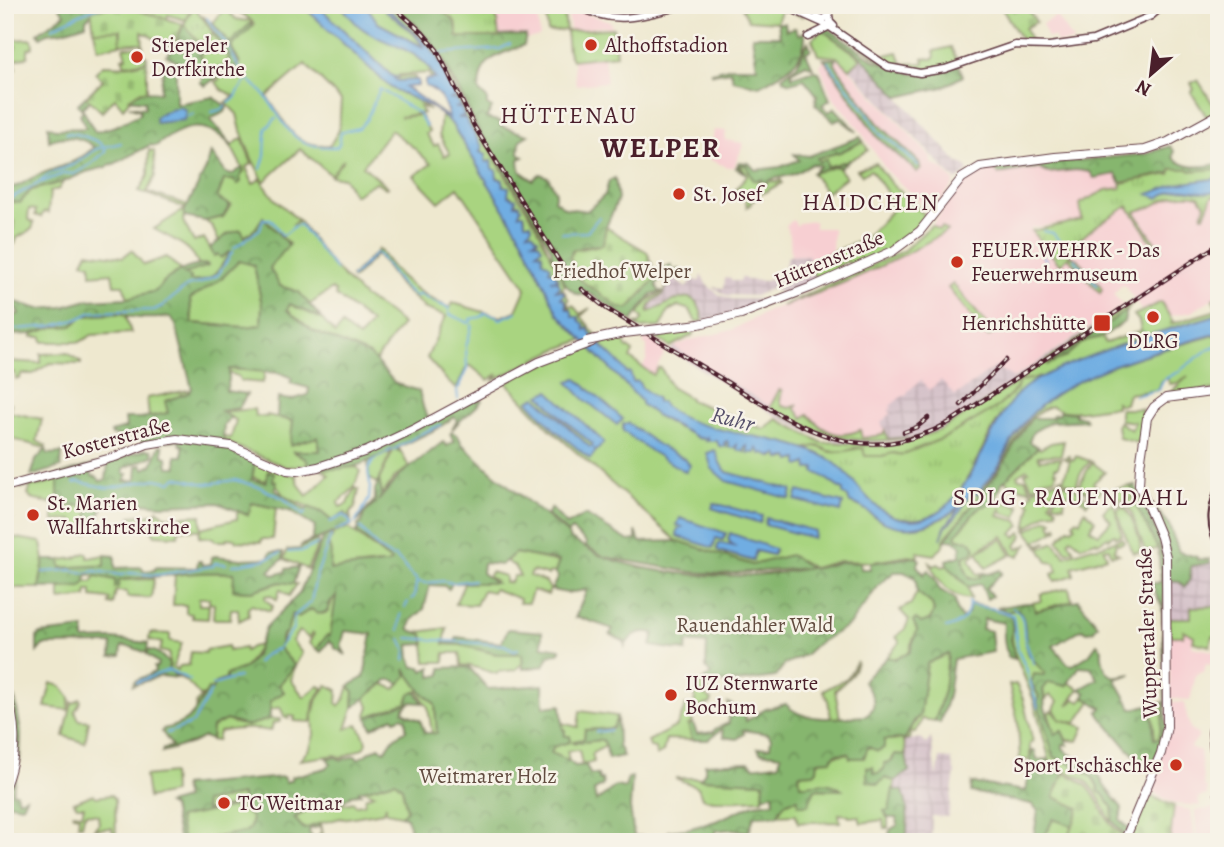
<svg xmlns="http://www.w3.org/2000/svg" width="1224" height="847" viewBox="0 0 1224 847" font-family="Alegreya,serif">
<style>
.built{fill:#f7cfd2}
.industrial{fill:url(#industrial-grid)}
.railway{fill:#d2bdc6}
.green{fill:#a9d480;stroke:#7a7a56;stroke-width:2;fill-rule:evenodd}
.forest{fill:url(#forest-crowns);stroke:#686a4c;stroke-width:2;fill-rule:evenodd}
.cemetery{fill:url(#cemetery-stones);stroke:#7a7a56;stroke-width:2}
.park{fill:url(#park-tufts);stroke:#7a7a56;stroke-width:2}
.water{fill:#70ade2;stroke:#5d6686;stroke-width:2}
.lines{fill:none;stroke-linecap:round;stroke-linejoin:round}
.stream{stroke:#70ade2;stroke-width:2}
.secondary-casing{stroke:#633d44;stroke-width:9}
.primary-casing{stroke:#633d44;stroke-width:10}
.secondary{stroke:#fff;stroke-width:6}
.primary{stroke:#fff;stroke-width:8}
.tram{stroke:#4a1f2b;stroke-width:2}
.rail-casing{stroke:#4a1f2b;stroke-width:4.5}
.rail{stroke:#f7f3e8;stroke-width:2;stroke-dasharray:5;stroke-linecap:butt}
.primary-bridge-casing{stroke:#633d44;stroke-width:10;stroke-linecap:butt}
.primary-bridge{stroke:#fff;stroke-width:8}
.poi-dot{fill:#c8321e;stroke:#f7f3e8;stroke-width:2.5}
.labels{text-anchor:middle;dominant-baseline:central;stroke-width:5;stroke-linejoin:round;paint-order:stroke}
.poi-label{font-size:21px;fill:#4a1f2b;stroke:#f7f3e8;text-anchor:start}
.street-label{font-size:21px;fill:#4a1f2b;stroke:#f7f3e8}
.park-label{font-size:21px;fill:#624c40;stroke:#f7f3e8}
.water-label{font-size:23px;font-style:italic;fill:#57516b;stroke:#f7f3e8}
.quarter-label{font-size:24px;letter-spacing:2px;fill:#4a1f2b;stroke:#f7f3e8}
.district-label{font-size:28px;font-weight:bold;letter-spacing:2px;fill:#4a1f2b;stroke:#f7f3e8}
</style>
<defs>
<pattern id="industrial-grid" width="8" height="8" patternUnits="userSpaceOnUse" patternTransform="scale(1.75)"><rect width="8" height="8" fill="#d2bdc6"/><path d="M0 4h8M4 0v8" fill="none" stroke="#b6a2aa"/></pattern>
<pattern id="forest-crowns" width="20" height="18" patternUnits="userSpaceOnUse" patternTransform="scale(1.75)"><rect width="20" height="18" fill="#86b66e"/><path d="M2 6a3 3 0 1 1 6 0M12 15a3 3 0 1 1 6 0" fill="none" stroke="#70935b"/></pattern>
<pattern id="cemetery-stones" width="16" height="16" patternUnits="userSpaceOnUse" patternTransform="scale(1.75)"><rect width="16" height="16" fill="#a9d480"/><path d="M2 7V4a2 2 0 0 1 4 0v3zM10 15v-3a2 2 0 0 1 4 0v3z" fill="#93b66f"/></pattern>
<pattern id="park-tufts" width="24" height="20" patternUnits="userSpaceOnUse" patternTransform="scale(1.75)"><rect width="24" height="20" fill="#a9d480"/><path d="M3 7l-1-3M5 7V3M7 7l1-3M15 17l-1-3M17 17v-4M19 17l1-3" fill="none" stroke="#93b66f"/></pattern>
</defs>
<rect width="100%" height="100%" fill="#f7f3e8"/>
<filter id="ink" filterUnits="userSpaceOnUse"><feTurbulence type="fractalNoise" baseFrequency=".0143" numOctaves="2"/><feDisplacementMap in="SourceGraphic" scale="14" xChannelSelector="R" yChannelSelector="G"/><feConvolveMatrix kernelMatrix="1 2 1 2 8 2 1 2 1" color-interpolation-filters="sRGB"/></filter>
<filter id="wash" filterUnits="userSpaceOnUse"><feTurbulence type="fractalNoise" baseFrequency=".00686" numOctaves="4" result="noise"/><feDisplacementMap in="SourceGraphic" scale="28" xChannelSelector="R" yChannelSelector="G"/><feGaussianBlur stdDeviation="1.57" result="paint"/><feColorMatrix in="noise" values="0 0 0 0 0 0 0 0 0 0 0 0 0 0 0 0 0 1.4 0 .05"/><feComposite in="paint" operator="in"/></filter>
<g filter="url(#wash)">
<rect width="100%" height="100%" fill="#eee8cf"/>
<path class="built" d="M502,5H536L540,36L527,39L499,38L496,11H500Z
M567,5H573L590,15L610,21L612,28L605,26L570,30Z
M1056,16L1074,42L1057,43L1054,37L1048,38L1042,24Z
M604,57L607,82L576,85L573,61Z
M824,59L877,137L918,172L919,167L917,159L878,123L835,64L836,59L844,64L930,156L932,164L942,168L955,183L936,206L925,207L887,171L857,126L832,97L820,66Z
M714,130L726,131L725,140L744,143L734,167H728L710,160Z
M993,169L999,174L1028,169H1040L1048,173L1076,170L1091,172L1093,178L1096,179L1116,173L1121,188L1106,190L1080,203L1082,220L1030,228L1060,265L1069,249L1094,227L1126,206H1128L1159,252L1161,249L1135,213L1141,209H1148L1174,194L1219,196V294L1192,312L1169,316L1161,302L1141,310L1125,286L1122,285L1113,294L1123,305L953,418L918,434L850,440L787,417L674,347L690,340L732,330L770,310L811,296L934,238L946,230L939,231L932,225L959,188L974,175Z
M793,220L797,226L799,223L814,221L815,228H833L832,252L809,262V255L791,256L790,236L786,226Z
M644,338L665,347L664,354L653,375L643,366L647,359V345H644Z
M1184,630L1194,636L1192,647L1219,652V659L1213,658L1211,665L1206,664L1204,672L1196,674L1190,701L1170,698L1169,636H1183Z
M1170,702L1184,703L1190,728L1199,736L1190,748L1200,751L1204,787H1206L1207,795L1198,798L1200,806L1175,804L1149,790Z
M1175,807L1191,810L1195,839L1202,840L1201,842H1171Z
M1215,808L1217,836L1197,839L1195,811Z"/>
<path class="industrial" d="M862,57L958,163H961L967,168L968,171L956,181L850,69Z
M809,255V263L817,282L786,294L771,289L755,296L726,295L713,287L724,288L725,278H731V281H741V277L747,280L765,281L781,276L788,256Z
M681,274L677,281L686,288L692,280L700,281L701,275L707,285L720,295L732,299H759V304L741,311L703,321L702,314L671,301L661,309L648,313L650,305L666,289L669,277Z
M995,367L1014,378L947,421L918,434L901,438L892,440L833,437L781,411L795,408L803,418L808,414L819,426L833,434L848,435L860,430L862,438L882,436L885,432L881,422L891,414L889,410L892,408L890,406L901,397L907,395L908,391L921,380L929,390L941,380L955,396Z
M1215,562L1219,563V606L1192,607V618H1169L1168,580L1179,581L1185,586L1190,579L1192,565Z
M921,738L926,744L931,738L936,775L938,774L940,758L951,759L955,773L948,817L932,816L931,842H906L909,817L900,790L893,789L895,781L909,771L904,741Z"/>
<path class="railway" d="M1219,243L959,418L933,432L907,440L860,444L837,441L810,433L778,417L670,350L674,347L787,417L812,430L853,440L898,439L911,436L953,418Z"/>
<path class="green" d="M180,5H193L185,20L168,15L166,20L146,14L149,6L185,11Z
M227,5H302L391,88L416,100L430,110L419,106L423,113L400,117L420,115L429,131L426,134L434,146L438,144L444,156L450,154L439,135L441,116L451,123L523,240L558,314L583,340L555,350L494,380L498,374L488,380L470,365L465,370L457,388L449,383L427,358L446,316L423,308L424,307L400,286L377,254L353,279L351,277L379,249C396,277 419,295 450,308L453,303L501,317L516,311L526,288L458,187L439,202L414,176L431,164L414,148L391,130L363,166L388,187L386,188L376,182L354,195L344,178L331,176L344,159L331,175L300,149L264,182L252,159L241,131L237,114L226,103L235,96L222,90L215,81L219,80L218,76L240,64L231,47L254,24C249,15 235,11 227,5ZM305,64L341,100L339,130L330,145C290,148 287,122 267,97Z
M317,5H340C348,13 355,23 364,29C389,44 420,49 435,78L430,77L429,73L399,75L398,79L400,76L415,77V80L397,81Z
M366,5H391L417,28L439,54L466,112L535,223L565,285L562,287L569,300L567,302L570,307L573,305L580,314L590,308L581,316L597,336H591L573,317L570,308L567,310L568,307L563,298L561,299V290H556L557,288L551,279L557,278L555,273L548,270L537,252L539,243L533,241L538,239L528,232L532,227L531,224L525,223V216L518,215L515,199C507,195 502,190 503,180L497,177L484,160L486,155L480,152L482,147L465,118H459L463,116L454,109L460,107L450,99L456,97C447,84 446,70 437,57C422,36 404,23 385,6L384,9L413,33L425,48L378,23Z
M545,5H563L566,30L548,32Z
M741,5H779L804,17L782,8L777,22L748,20Z
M225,8L236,19L247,21L248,19L252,23L230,43L218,32L213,23Z
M838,26L858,39L859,43L877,57L898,52L902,64L924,63L923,58L933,59L935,56L934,51L951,47L958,63C894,82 884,63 836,27Z
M613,28L616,55L572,60L568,51L566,31Z
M105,30H120V44L98,49L94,31Z
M822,30L861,58L850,69L837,57L818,55L812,39Z
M213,34L229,56V62L223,67L206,73L202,70L200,55L206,48L202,42Z
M32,39L33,47L28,49V57L15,60L16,69L5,70V59L14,52L16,46L10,43V40Z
M124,47H139L138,52L147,57L146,61L125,65L122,58L127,57Z
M242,138L252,164L246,167L253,184L260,179L275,199L298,220L292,225L299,221L332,265L364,297L389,313L402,324L375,362L370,355L313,331L287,310L290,304L322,319L335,334L342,325L359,338L371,323L335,295L336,292L332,289L309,305L299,292L280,286L270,270L272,264L289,244L263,218L255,229L244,237L240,230L219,242L212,226L205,221L223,217L231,205L217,199L224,180L240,177L244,171L231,146Z
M863,141L868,150L850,160L827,167L819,162L817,158L840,152Z
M149,150L154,151L155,176L147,192L188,205L185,208L139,191L148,176Z
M876,163L889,181L928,218L890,252L851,268L848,261L835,267L838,273L817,282L809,262L866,238L892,210C892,195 879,182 871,170L862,175L857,170Z
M739,164L746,165L753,180L761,181L766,185L769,181L777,182L781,180L782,183L757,196L756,199L750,202L751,204L747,207L745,196L735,191L747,175Z
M837,166L846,177L826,192L812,173Z
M63,182L59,189L50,191L48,213L44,212L41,217L35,215L36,210L29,209L28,219L34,223L32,229L17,238L15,244L5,245V230H13L14,221H5V201L8,203L25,195L31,190Z
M185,209L183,221L194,242L204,238L214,255L231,249C221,269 215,285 190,281L183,274L208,266L207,264L198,265C194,246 169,238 154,229Z
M932,225L939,230L942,227L947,231C896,261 838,287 782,306L903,251Z
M132,250L144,265L166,257L181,270L162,283L156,291L128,298L123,285H114L112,273L91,275V264L83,262L88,252L123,257Z
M239,261L254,265L262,305L261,325L244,327L192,323L190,299L221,279Z
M667,286L663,295C655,299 650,302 648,312C670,306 697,278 703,321L696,322L690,310L678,306L668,311L661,327L641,328L632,323L639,324L643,318L638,314C648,300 648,299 664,292Z
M1219,295V314L1146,336L1144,333L1145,336L1091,356L1043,377L1019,381L1017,388L999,406L944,438L901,455L893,453L882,456H864L863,448H854L847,452L827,451C819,443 813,447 804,449C764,433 687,435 661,402H657V399L642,388L638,381L633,382L600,343L623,338L626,347L633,352L630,358L653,375L658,368H661L671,387L690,398V400L764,429L777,419L823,443L833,442L876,446L902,443L940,430L1019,381L1011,384L1133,302L1127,310L1048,364C1069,359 1080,336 1102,337L1105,343L1141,331L1139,321L1134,315L1161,302L1173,322L1170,324L1217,310L1213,299Z
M122,313L126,316L153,318L126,316L131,333L92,335L80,342H43L42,337H32V334L54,327L72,326L83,316Z
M693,330V335L670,347L652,335Z
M1219,334L1217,341L1219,343V389L1169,394L1188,376L1177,383L1170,384L1167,378L1162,380L1158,390L1128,394L1125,404L1120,405L1116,402V407C1094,407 1070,418 1052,406C1022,414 1014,449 997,472C981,494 964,516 946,537L942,548L934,555L917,552L918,557L908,556L873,562L839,561L813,568L800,560L752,565L677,541L549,428L506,382L527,371L588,346L657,416L678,428L689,430L702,438L708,436L712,441L718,439L726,446L724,443L727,441L734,446L737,443L744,449L747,445L756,450L757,448L773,457L778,454L781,459L789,457L794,460L799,459L807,462L809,468H815V472C824,474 835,483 842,489C846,493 848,500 852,503C856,505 862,507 866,510C873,514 877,520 884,522C913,534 939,524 961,505L960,509L972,492L977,494C984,484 994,474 1000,464C1009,447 1014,433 1028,418C1071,370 1158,351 1219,334ZM719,543L775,552L773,555L756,551L752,561L719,551L717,549Z
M68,353L81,362V364L50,363L33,374H21L20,379H16L15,373L5,372V361L41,363V354Z
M228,369L265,371L263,383L241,381L238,376L229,373Z
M189,390V393L180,395L168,413L149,417L147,398Z
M779,390L782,391L780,401L782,406L790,408L798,405L795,408L803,418L808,414C822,431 838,440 860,430L862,438L883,435L885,431L888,439L908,437C857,448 813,434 770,407Z
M5,403H11L9,412L42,419L37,441L46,446L45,448L5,437Z
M254,409L255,416L267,417V415L293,421L303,441L318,437L320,451L293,452L305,458L309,465L286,467L223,441L224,437L231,438L236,420L221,412Z
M1120,409H1142L1141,413L1144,414L1147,410L1138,443L1119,438L1117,426L1119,422L1131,430L1135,422L1120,420Z
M1064,441L1061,455L1038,456L1040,460L1061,458L1058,467H1055V471H1057L1055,478L1041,480L1033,488L1025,473L1029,471L1027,469L1017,475L1019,478L1026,479L1031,490L1012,486L1005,480L1038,447L1040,449L1051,443Z
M234,449L284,471V473L296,475L298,483L307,496L329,475L321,468L357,467L360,471L354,488L338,503L340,507L347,504L356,488L359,490L355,508L350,513L351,521L345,513L332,521L321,512L285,497L273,481L267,482L252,477L255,462L234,453Z
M394,449L400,450L409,467L394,478L382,495L379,480Z
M392,451L377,483L369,478L368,462Z
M1070,456V459L1074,460L1076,456L1090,461L1080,474L1076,486L1058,478H1064L1070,461L1064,458Z
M1092,462L1105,472L1093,483L1101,491L1091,499L1087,494L1088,492L1085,490L1083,491L1079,485Z
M54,480H59L58,500L50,503L31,499L28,494L31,486L44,485Z
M1056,481L1060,483L1056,491H1053L1054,494L1050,503L1057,508V512L1047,513L1026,529L1031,504L1027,502C1036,484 1039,485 1056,481Z
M1063,483L1075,488L1089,501L1087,504L1071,492L1065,496L1064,505L1053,503Z
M1131,486L1136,505L1158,549L1145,551L1131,511L1127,506H1118L1130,500V498L1117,501L1114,489Z
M996,499L1020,506L1017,517L1002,513L1001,509L998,516L1018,521L1020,525L1012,534L1016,537L1021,532L1023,535L1016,546L1018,549L1027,545L1019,556L1013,554L1003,536C991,542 978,548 970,559L977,574L983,573L979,578L975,579L967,575L963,557L975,548L970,541L958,539L956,535L978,508L995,502Z
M251,503L276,507L273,539H262L261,542L236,541V539L227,538L226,541H215L213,538L199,537L200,530L179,529L178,536L155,535L150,527H132L131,516L156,514L157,510L166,517L201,515V528L237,519V511L247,515Z
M1114,504L1122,535L1116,537L1115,535H1112L1109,539L1108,537L1098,543L1096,541L1081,546L1071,538L1068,541L1074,550L1067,552L1058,540L1069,528L1072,529L1075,526L1073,523L1077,519L1080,521L1085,510L1095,520L1090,529L1099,534L1111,521L1103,512L1108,506Z
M89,505V519H98V532L97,521L88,520V533H62L63,528L73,527V520L54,521V506Z
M1125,508C1132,516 1142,541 1140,552L1133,553L1120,522L1117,509Z
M1047,519L1052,520L1053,521L1050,524L1054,529L1057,526L1058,529L1037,541L1039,545L1047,542L1039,547L1027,531Z
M348,528L392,562L388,565L377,564L328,570L330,550L328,543L331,534Z
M5,536L41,542L44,560L39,588H7Z
M1122,538L1124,542L1120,544L1116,543L1114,551L1119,554L1111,555L1109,548L1104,549L1107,557L1072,567L1074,575L1055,581L1052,574L1058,571L1055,563L1048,562L1040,549L1054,542L1065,556L1092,547L1097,548Z
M1002,539L1011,555L986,568L977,552Z
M317,540L318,545L307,569L284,559L287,550L299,549Z
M85,553L88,554V558L105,555V566L61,568L60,560L75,558Z
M515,553L559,562L555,573L550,572L548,575L532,571L530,576L546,582L550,589L548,595L533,590L528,603H519L520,599L494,589L492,592L483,590L476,605L455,604L465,582L494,580L488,577L491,572L505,576V583L511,582L514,576H520L514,566L506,561Z
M930,563L934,566L938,564L943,567L947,565L968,587L971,599C950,599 937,580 930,563Z
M193,572L234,573V590L252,591L280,582L297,584L289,596L280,589L277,600L271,595L265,596V599L273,606L270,611L252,605L248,608L249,616L239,621L238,609H231L230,619H213L214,604L209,603V598H199V605H209L208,619L192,618V614L186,613V605H173L175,575Z
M96,575L115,580V587L119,580L154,579L151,598L127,597V592L116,591L113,605L109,604L110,599L92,597V591H87L86,597L60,600V588L81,587L86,581L92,582Z
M1069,588L1072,601L1036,611L1032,603L1041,601V594Z
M917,592L932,604C936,614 931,621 921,623L911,644L910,652L891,660L887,657L900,642L896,637L905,629L909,620L900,610L911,604Z
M333,598H337L330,637L327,636L317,649L309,643L314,634L312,633L309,638L299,631L292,641L302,653L295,666L291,680L304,697L319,686L323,688L314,702L311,722L294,721L295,717L288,715L289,719L285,718L280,707L270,710V701L284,692L279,685L283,679L279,648L293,614L298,617L312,609L322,614L328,612Z
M1219,606V637L1212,636L1210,646L1193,642L1194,636L1184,630L1183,636H1169V618H1191V607Z
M999,607L1007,612L1017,609C1027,619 1023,627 1025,640C1026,653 1036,665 1046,673L1031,683L1039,696L1043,721L1054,757C1071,764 1096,771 1099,792L1102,793L1112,807L1113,817L1111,821C1103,807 1096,786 1081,778C1070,773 1058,770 1050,762L1033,698L1014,652L1012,640L1013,619L1011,615L996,611Z
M447,628L444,644L461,645L497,654H523V663L515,670L497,672V674L471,666L461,665L460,653H445L444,662H426L423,634L418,632Z
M150,633L170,634V641L182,643L173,667L177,670L180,666L189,665L191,652L205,653L206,650L228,646V651L244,648L245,651L251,647L260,645L245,668L226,675L227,679L215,683L212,690L195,711L196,703L203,695L200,696C196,691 189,683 184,680C169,671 168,672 169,653L160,651L162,643L149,640Z
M949,653L944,690L935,721L921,719V723L914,733L911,732L909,739L904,741L906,755L893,756C892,763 882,773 874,774L867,768V780L878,784L885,778L895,781L892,807L886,816L888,818V828H884L883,820L861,823L859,816L849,817L848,815L839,814L840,822C825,823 812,821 798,823L796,814L778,815C782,804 787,801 798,799L800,805L809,802L815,789L841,790C828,779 815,786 800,785L799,774C825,756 834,754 865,752L868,747L873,748L883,740L901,739L903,741L920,715L927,662Z
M857,661C855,674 845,682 835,690L840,718H831L828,700L823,691L847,678Z
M404,667L421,691L435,704L437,733H432L428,707L418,691L410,694L407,703L367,717L366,714L369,707L365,697L384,684L395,689L406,676Z
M1049,682L1065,685L1068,682L1079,689L1068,706L1075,699L1080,702L1084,697L1092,700L1076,723L1059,719L1084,727L1078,741L1067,740L1061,731L1055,735L1048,712L1053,711L1059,718L1054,709L1058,701L1050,695L1045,700L1043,689Z
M51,683L61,686L70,698L68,710L45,707Z
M1016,684L1023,699L1033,742L1030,743V760H1020L1018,722L1009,685Z
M327,685L338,690L337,703L339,706L345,698L349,686L354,692L353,708L346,729L358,724L367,742L365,747L342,758L336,755L300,760L310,748L314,735L313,716L316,702Z
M80,699L81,701L75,711L79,720L89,721L85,743L64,736L72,702L74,703Z
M1165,702L1159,739H1155L1153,719L1149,705Z
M580,711L617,716L614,728L585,730L584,739L574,743L603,740L606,746L592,753L594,762L582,765L579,750L567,751L569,761L551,753L553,747L565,736L562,723L578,727Z
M270,719H280V722L273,723L271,731C252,727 237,728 219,732L217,741L211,740L212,727L226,720C241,727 255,724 270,719Z
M172,773L173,793L148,798L145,776Z
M675,778H713L761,782L764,783L763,799C746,799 717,803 702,798L698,787Z
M395,781L402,787L407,810L401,815L386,812V805L383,812L342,819L341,818L321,823L324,842H314L321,832L320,824L304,830L294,818L311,809L339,802L340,805L354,802L355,805L364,804L366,797L374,794L364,790Z
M94,794L95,797L111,795L115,799L116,835H113L112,828L94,829L99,823L98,815L87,813L84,816L82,825H78L79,816L73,815V813L82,814L84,806H77L74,802Z
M242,795L244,804L240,805L252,818L250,828L245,832L213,838L211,842H183L178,818L206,812L204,802Z
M1053,819L1073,826L1067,842H1042Z"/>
<path class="forest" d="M58,5H117L92,10V14L86,19V24L63,31L47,33L41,37L38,33L65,14Z
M394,5C421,5 456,1 458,37L526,35L524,45C497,56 479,57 479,91L487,99V105L492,108L486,118L501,122L500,126L528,135L520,140L519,153L524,157L519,159L520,171L533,180L540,174L548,177L556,192L554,200L565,208L587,211L605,195L609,181L615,178L618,199L606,227L603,245L587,246L572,251C565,272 587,284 601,293C611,300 617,309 629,308L654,280L667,272L654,271L671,265L673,271L679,269L683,272L668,276L656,284L659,291H663L651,295L632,321L583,289L581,291L586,295C565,296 559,270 551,253L552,250L523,199L479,131L440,53L418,27Z
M203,17C214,21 220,34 230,43L251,23L253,26L231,47L240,64L218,76L205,86L200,82L203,78L190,64L187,67L166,55L179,42L177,40L184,24L206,48L200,55L204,64L202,70L206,73L227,65L229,56Z
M778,23H785L786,30L795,28L799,35L805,32C807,62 782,74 759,86L733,80L731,71L713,74L711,72L732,67H757L752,36H780Z
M828,28L874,60L913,74L959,65L963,76L943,87L899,97L862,57L822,30Z
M808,42L811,49L806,53L813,68L806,64L791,72L792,77L812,71L819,72L830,100L822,105L829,112L835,108L857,132L840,119L834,122L815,104L817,95L804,79L790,83L784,80L782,77L797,65Z
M824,59H836L835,64L878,123L919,162L921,169L917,172L877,137Z
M164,65L176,67V104L213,97L227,107L225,112L210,119L232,145L231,146C206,118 182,125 156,146L150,145L114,164L108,165L107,167L86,172L63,182L31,190L20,203L5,201V188C22,186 18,185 32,178C53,167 75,166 94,147C83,137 63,134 49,141L48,126L55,129L86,128L80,114L83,111L78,104L98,85L90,101L82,108L95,132L116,126L140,114V110L129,106L145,108V101L128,99L142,91L160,92Z
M860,137L863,141L840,152L817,158L819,162L826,159L827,167L850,160L840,168L837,166L812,173L820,166L812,164L794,174L769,180L766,185L761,180H753L746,165L739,166L747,174L736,168L739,162L749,163L755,170L780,167L799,160L794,154L809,156Z
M1170,146L1174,151L1173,157C1186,170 1201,167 1219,164V169L1189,171L1188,169H1173L1170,173L1121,183L1116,174L1094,178L1090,172L1076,170L1048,173L1040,169H1028L999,174L993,169L1146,154Z
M211,152L226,173L231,175L242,168L244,171L240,177L241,182L238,184L232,180H224L217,198L230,205L223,217L205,221L184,217L185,210L206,169Z
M263,217L289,245L272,264L270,269L280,286L299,292L322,319L290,304L287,310L313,331L370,355L395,383L419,391L424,410L431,422L480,396V399L482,400C474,412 461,417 452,430L457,420L454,417L437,429L399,447V451L393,450C362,465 343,475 309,465L305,458L292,451H320L318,437L290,445L293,421L277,417L278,398L291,400L308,395L309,388L290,383L292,378L280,373L229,369V380L226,391L247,394L239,408L221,411L231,418L224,425L223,440L234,449V453L255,461L252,480L266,482L268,471L274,472L273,481L277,482L275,490L306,510L308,507L321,512L332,521L345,513L352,525L300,546L312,540L315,527L289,511L252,503L248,515L218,503L162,505L123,501L122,506H103L98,519H88L89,505L54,506V501L58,500V480L21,488V486L95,464V470L91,472L92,476L97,477L100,481L106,480L108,464L111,462L146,449L152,450L153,456L124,468V474H128L124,481L136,480L137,466L142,465L144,469L152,465L160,445L163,446V456L167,457L168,467H177L176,456H183V445H180L179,440L142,443L140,432L128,437L112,435L111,432L126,428L125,418H141L168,413L165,401L189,393L192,389L176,325L171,317C156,318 135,321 122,313L83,316L72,326L54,327L32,334L5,335V318L19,314L12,301L39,309L63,307L88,300L128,298L156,291C168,274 187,266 207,264L208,266L184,274L191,277L190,281C213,284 220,269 230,251L221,258L217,254L214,256L210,248L228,234L241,230L245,237L255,229ZM239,261L254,265L262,305L261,325L244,327L192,323L190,299L221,279Z
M1127,310L1124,322L1102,337L1084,341L1064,358L1046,365Z
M1060,411L1075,413V416L1084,417L1086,420L1051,422L1033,432L1029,442L1038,447L1002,483L995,502L978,508L956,535L958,539L970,541L975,548L971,554L963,557L965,569L970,578H979L983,573L989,574L1000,570L1002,573L986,588L992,596L987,599L981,584L968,587L947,565V560L960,556L961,546L953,539L944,541L998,472L1021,433L1032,418H1052L1053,415L1059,414Z
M452,432L458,436L462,444L493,473L568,534L569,538L601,556H603L586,546L587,543L572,530L568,533L547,515L551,508L567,525L585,515L629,541L636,540V531L640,542L679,541L752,565L790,555L813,569L841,562L860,563L861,569H870V563L915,557L920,560L917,566L924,574L928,570L935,579L939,589L955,599L957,611L962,619L968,614L970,604L990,608L1011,616L1013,621L1011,640L1015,659L1008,657C1004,645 1003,636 1004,623L984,619L982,629L991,631L993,652L953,659L948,696L940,723L935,721L944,690L948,654L927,663L920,715L914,721L904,741L901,739L884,740V748L878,751L868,747L864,758H850L848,753L835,754L831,760L818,761L817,770L814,773L799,774L800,785C816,785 828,779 842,790L815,789L808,805H799L797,799C786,801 782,804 778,815L754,816L749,832L733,829L715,831V835L698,839L680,837L679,842H666L668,831L687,829L716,821L754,804L774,802L773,793L763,797L764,783L761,782L700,779L705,772V764L749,762L753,766C763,767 770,764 779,764L781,755L760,752L758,748L770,747L771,738L768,734L743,730L744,734L737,739L724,737L722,729L708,740H692L688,725L693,723L697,734L714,732L715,729L729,723L728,703L732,705V715L745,714L746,721L766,709L786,704C802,724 844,717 866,716C881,705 871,693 863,681L887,657L896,659L910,652L917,630L913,621L916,619L921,623L930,620L934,611L932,604L917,592L916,580L912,574V576L904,572H894L880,584L849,625L817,644L805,655L785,664L775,677L729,683L710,681L708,685L703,681L711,674L706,668L707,644L687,642L686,651L651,646L654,633C639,630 632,634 625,646V642L610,634L613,629L578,617L575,618L587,590L567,593L551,590L558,577L555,573L559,561L515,553L501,565L483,563L482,573L496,583H452L449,589L444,586L430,585L424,609L413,619L409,628L412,631L423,634L425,644L409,645L410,658L414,667H421L423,671L431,667V677L441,675V668L469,667L488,689L543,685L544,707L561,705L563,730H565V736H570V742L553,747L551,753L569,761L575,766L586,765L590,774L598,775L599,780L602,779L603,785L594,791L596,801L616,786L625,788L628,778L632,777L630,808L634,836L657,838V842H409L411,834L407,818L401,815L407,810L402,787L395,781L359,791L361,794L351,795C343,806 323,804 310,809C304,811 299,815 294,818L304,829L320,823L319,827L310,829L309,833L315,840L313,842L287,839L263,842H211L213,838L245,832L250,828L252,818L239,806L178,818L183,842H179L172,807L167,804L185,799L183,786L283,777L286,782L292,780L291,777L326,768L331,764L327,758L335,757L342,760L355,756L358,759L379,747L385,751L394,738L406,730V720L402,717L395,720L393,717L372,728L367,717L407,703L410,694L416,692L423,703L411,702L404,708L403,712L420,720L425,733H437L435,704L421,691L405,669L407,676L399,684L394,680H387L353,708L354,692L349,686L364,677L372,634L345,631L341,646L346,655L335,648L334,645L329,641L321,652L317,649L327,635L330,636L336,596L330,602L327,612L317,614L312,609L298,617L293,614L291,616L287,632L282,635L279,648L295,666L279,685L284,692L270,701V719L247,726L226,720L212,727L211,740L204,737L192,743L162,752L163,749L172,746L162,732L163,729C192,723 196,710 208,689L212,690L215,683L226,679V675L246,667L256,654L266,627L299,594L323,538L331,534L333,536L328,543L331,552L330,570C343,567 385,566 392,562L356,532L359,530L358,525L361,524L364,514L377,502L363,513L358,522C360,513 369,507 375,500V490L379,480L382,495L378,501L400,475L443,442L447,446L455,441L450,434ZM605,557L691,572L721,574L810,568C747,580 666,579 605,557ZM242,795L243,804L206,811L204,802Z
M46,449L48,454L62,453L61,467L31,476L36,460Z
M1135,485L1163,549L1166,726L1153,768L1144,769L1139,759L1128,749L1101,717L1098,712L1102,708L1084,697L1086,693L1080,689L1098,679L1091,667L1080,666L1066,686L1049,682L1043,689L1045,708L1055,734L1062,731L1068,745L1063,744V748L1069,754L1094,766L1105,787L1122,808L1120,820L1129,828L1125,835L1111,820L1113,817L1112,807L1102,793L1099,792C1097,771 1071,764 1054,757L1037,701L1039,696L1031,683L1034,674L1044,675L1045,673L1027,653C1023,637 1029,621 1017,609L1007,612L999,607C1011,606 1020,602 1032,603L1036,611L1078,600L1098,625L1093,631L1087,632L1082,629L1053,646L1068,664L1073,665L1089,655L1097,644L1102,649C1101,657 1104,674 1113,676C1118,677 1127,675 1132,674L1115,679L1132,709L1148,705L1153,719L1154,739H1159L1165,702L1162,606L1151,584L1161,582L1158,549L1136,505L1131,486Z
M1153,505L1169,525L1179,552L1197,557V560L1210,559V563L1191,566L1190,579L1185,587L1178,581L1168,580L1151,507Z
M271,552H283V559L269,571L274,575L285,572L286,569L299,567L293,584L280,582L252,591L233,590L234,573C195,571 158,577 119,580L118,587H115V580L87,574L86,582L81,587L39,588L44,560H60L61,568C76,567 91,565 105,566V555L115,556V568L142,567L143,571L155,570V567L197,568L198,561H201L202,565L211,564L212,557L215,556L241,559L268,558Z
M84,629V640L112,639L148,643L147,652L149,650C159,651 163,657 170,665L168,667L177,678L161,676L133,685L135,681L155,672L154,667H157L158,663L147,655V653L131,647L122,646L121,656L111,657L112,644H109L43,645L37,652V637L40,634Z
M508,629L542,632V646L560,649V652L549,656L544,666L523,669L522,654H497L461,645L444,644L443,641L455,642L457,637L501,643Z
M6,671L16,703L21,733L20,760L12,792L16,793L18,800L26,797L22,806L5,803V791L12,774L13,704L5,677Z
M617,716L618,745L623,756L608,759L606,746L603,740L573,743V741L584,739L585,730L613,728Z
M1032,751H1035L1037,760L1048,759L1051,766L1064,773L1054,797L1080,808L1073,826L1053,819L1042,842H1033L1038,810L1031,804L971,792L972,783L1026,791Z
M895,754L906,755L909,771L895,781L885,778L878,784L867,781V768L873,767L874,773H879L884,769V763L892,761Z
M893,789L903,791C909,809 908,823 906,842H893L889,833L891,829L898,825L897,818H888L884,811L889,810Z"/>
<path class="cemetery" d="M120,5L183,24L176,41L171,47L142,32L143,46L140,43L120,44L121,30L94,31L91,10Z
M1000,5H1011L1014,10L1025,5L1036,22L1025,28L1032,45L1024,44Z
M147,60V91H141L129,99L130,100L123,108L115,98L102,112L86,97L103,80L95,73L103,65C117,65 134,68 147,60Z
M1198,80L1218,112L1208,119L1191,92L1194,90L1191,83Z
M606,227L647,252L655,272H668V274L654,280L629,308H620L583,282L578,277L570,257L574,250L603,245Z
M1064,773C1095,786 1092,794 1108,820C1112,827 1119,831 1124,837L1122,842H1067L1079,808L1054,797Z
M1153,797L1174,806L1170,842H1134L1130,835L1145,800Z"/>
<path class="park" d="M434,5L482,12L496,11L499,37H457V25L454,20Z
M194,6L213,33L207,40L199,43L184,24Z
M1172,169H1188L1190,171L1219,169V196H1212L1204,216H1202L1205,205L1199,196C1179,192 1169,197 1151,207C1145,209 1141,209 1135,212L1159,248L1162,249L1158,252L1128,206L1094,227L1069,249V255L1079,260L1100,285L1102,290L1100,293L1068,257L1060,265L1032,231L1082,220L1080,203L1106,190L1121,188V183L1170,174Z
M953,284L994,333L988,337L948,288Z
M1043,377C1023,390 1008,403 995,425C970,466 955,538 889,515C873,509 865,495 854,483C841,468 826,455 807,449C817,443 819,448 828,451C840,455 852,448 863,448L865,456H882L893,453L901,455L944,438L999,406L1017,388L1019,381Z
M700,682L708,689L704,695L712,700L710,704C700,706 696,708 692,718L693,723L688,725L692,740L666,739L663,752L656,756L655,748L650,747L648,741L677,726L686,705H694L696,690Z"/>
<path class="water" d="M302,5H317L392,76L397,77L394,78L397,81L418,80V86L405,87L449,118C446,105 439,90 425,86V80L435,79C422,46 384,47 359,26C352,20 347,12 340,5H366L378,23L425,48L413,33L384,9L383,6H385C411,30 441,48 448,86L452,89L456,97L451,99L457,100L460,107L454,108H461L464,116L458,118H465L482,147L480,152L486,155L485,160L486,162L491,161L492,169L496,170L497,178L503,180V186L509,187L508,196L516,199L515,205L519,204L521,208L519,214H524L525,223H531L532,227L528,232H532L538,239L533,241L539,243L542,248L537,252L542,253L543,261L551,266L549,270L555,273L558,279L551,280L558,281L560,287L556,290L563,291L564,294L561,298L565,299L567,309H571L573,317H579V320L584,324L585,330L588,328C595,345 618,357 627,373L630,372L633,382L638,381L642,388L657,399V402H661C684,431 760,434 797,446C810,450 825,455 836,464C859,482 869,510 899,518C968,535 983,421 1023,389C1049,368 1110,349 1144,337V333L1146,336L1219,314V333C1158,351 1072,370 1028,418C1014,434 1009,447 1000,464C994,474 984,484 977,494L971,493L959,513L945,528L941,539L945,527L960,506C936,525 906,536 878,519C869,513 861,504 850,503L848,497L843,494V490C832,485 825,475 814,472L815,468L808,469L807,463L800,466L798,465V459L791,461L789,457L780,459L778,454L771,457L765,453L761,454L757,448L756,453H748L747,446L744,449L745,452L737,450V445L734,448H730L727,441L724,443L727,447L719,446L717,441H708L707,436L706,441L702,438L700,439L657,416L641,404V401L558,314L523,240L451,123L433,108L391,88Z
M180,107L186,110L184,120L156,123L155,118L161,113Z
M1219,178V190C1197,199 1187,179 1158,198L1148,194L1177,184Z
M576,378L623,419L617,425L584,399L568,382Z
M549,391L604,442L597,450L594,449L596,451L590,459L553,428L528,401L536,397L590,447H592V444L561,417L540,395Z
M628,423L658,445L685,459L690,465L686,472L652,452L623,431V424Z
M715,450L721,465L727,472L792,490L790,499L726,481L712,469L707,453Z
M798,491L843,503L841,512L795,500Z
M714,503L762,516L760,523L712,508Z
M680,518L726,533L723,540L716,538L713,548L677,536L678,529L682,527L677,525Z
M766,518L815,531L813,538L765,525Z
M730,533L775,549L773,555L756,551L753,561L719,551L717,549L719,543L734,546L728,540Z"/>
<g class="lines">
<path class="stream" d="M207,18L230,50
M52,28L80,14L103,5
M231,52L238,66L248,79
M437,56L442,53L500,49L510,44
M828,62L867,113L880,134L891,141L918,165
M250,81L262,92
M241,88L248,78
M263,93C289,125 287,149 337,147L339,144L341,132
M235,98L240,89
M229,103L234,99
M224,108L225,106
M212,112L223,109
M419,115L426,126
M187,116L193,114
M367,118L380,89L418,113
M266,129L276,118
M342,132L359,128L367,119
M261,169L265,155L266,131
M42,182L65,173L74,174L91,164L105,152V147C96,139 77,133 66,133
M11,198L39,183L49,174L75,164L96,149L121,143
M1043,231L1053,233L1068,252
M562,233L587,232L599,217
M281,234L284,235L295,226L300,225L336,270
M234,248L260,229L263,219H271L280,232
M378,254L398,281L416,297L419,294L429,300
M1042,255L1046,260
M1074,259L1097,285
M352,277L376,253
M431,301L449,308V314L469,323
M495,315L500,319L517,312
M471,322L470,319L481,317L485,313L493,315
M5,330L53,326L78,319L92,312L154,310L164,305L187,286L201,283L218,275L233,251
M1208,350L1214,346L1219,349
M460,384L467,369L466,347L472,325
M1160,387L1163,380L1178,372L1206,351
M458,388L460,386
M457,390L458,399
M1135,396L1160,389
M393,450L422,433L441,425
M368,470L373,461L391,450
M368,471L370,484
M74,483L79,482L108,488L156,479L171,482L176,477L206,484L235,480L263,488
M263,489L283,498L303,515L306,512
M330,522L344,515L352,524L335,531
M355,523L369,499L370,486
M360,528L379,549L392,557
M288,552L303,551L317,544
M394,556C405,563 406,574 417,579L414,597L411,599
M233,565L263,560L280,553
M43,572L71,570L84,573L96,571L121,575L130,573L157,575L213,566L215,563L226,564
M416,581L425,583L444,581L452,583L474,580
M970,605L989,608
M405,607L408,602
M991,608L1013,615L1018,651L1027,670
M1013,608C1027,617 1022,626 1025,640C1027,648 1031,656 1034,664
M946,628C961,624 969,618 969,602
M399,630L401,614
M408,638L504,645L514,650L518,649
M401,639L406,650L405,660
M277,650L293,629L294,616L311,602L316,576L331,536
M257,663L263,656L276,649
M1027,671L1038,708
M137,682L169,670L190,680
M213,685L239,677
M596,732L611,730
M167,733L193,723L211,691"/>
</g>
</g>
<g filter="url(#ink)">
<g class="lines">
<defs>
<path id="secondary" d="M577,5C615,28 645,15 685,5
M782,5L827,25L888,67L920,73L945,69L1015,45L1049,46L1093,40L1151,16L1164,5
M817,17L824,19L829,15L830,22L834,26
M808,37L828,27"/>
<path id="primary" d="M659,329L699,324L741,314L812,287L893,251L920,231L962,178L980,167L1055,157L1145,150L1168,142L1219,114
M5,487L115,457L147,444L177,439L231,446L287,470L297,471L318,467L367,451L416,428L539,362L592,342
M5,687C16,721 19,751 5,786
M1124,842L1161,753L1167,727L1166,557L1161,537L1139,485L1140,466L1147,418L1154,407L1166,398L1219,391"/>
</defs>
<use href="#secondary" class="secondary-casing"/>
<use href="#primary" class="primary-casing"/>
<use href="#secondary" class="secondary"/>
<use href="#primary" class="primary"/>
<path class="tram" d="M1219,477C1208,505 1202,525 1219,552
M1219,668L1208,733L1219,833"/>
<defs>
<path id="rail" d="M392,5L423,33L437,50L474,126L568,275
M582,289L607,309C645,332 684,356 722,379C797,426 860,472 950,422L1219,244
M961,405L1006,360
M904,432L917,427L928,418"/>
</defs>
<use href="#rail" class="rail-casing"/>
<use href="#rail" class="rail"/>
<defs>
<path id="primary-bridge" d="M587,341L624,333L659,329"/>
</defs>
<use href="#primary-bridge" class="primary-bridge-casing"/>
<use href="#primary-bridge" class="primary-bridge"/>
</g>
</g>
<g class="poi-dot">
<circle cx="591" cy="45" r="7"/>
<circle cx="137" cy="57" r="7"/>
<circle cx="679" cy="194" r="7"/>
<circle cx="957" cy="262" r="7"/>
<circle cx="1153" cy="317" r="7"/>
<rect x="1093" y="314" width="18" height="18" rx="3.5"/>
<circle cx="33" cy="515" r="7"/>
<circle cx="671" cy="695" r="7"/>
<circle cx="1176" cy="765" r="7"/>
<circle cx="224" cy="803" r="7"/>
</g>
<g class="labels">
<g class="poi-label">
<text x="151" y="45">Stiepeler<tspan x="151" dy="24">Dorfkirche</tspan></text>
<text x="605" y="45">Althoffstadion</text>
<text x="693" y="194">St. Josef</text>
<text x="971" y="250">FEUER.WEHRK - Das<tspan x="971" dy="24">Feuerwehrmuseum</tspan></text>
<text x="1086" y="323" text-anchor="end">Henrichshütte</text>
<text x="1153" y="341" text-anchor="middle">DLRG</text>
<text x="47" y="503">St. Marien<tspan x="47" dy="24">Wallfahrtskirche</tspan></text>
<text x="685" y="683">IUZ Sternwarte<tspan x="685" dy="24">Bochum</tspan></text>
<text x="1162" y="765" text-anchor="end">Sport Tschäschke</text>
<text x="238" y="803">TC Weitmar</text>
</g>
<g class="street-label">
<text transform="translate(829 259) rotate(-23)">Hüttenstraße</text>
<text transform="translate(116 438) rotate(-15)">Kosterstraße</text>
<text transform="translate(1147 633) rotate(-92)">Wuppertaler Straße</text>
</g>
<g class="park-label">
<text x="622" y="271">Friedhof Welper</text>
<text x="755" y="625">Rauendahler Wald</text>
<text x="488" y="776">Weitmarer Holz</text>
</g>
<g class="water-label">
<text transform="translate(733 419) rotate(15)">Ruhr</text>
</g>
<g class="quarter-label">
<text x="569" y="115">HÜTTENAU</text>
<text x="871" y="202">HAIDCHEN</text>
<text x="1071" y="497">SDLG. RAUENDAHL</text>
</g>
<g class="district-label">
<text x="661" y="148">WELPER</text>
</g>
</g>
<rect width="1224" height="847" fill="none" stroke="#f7f3e8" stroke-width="28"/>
<g transform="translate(1151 74) rotate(208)" stroke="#f7f3e8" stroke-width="5" paint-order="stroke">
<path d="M0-5L12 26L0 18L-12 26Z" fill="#4a1f2b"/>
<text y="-10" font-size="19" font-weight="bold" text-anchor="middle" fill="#4a1f2b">N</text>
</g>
</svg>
